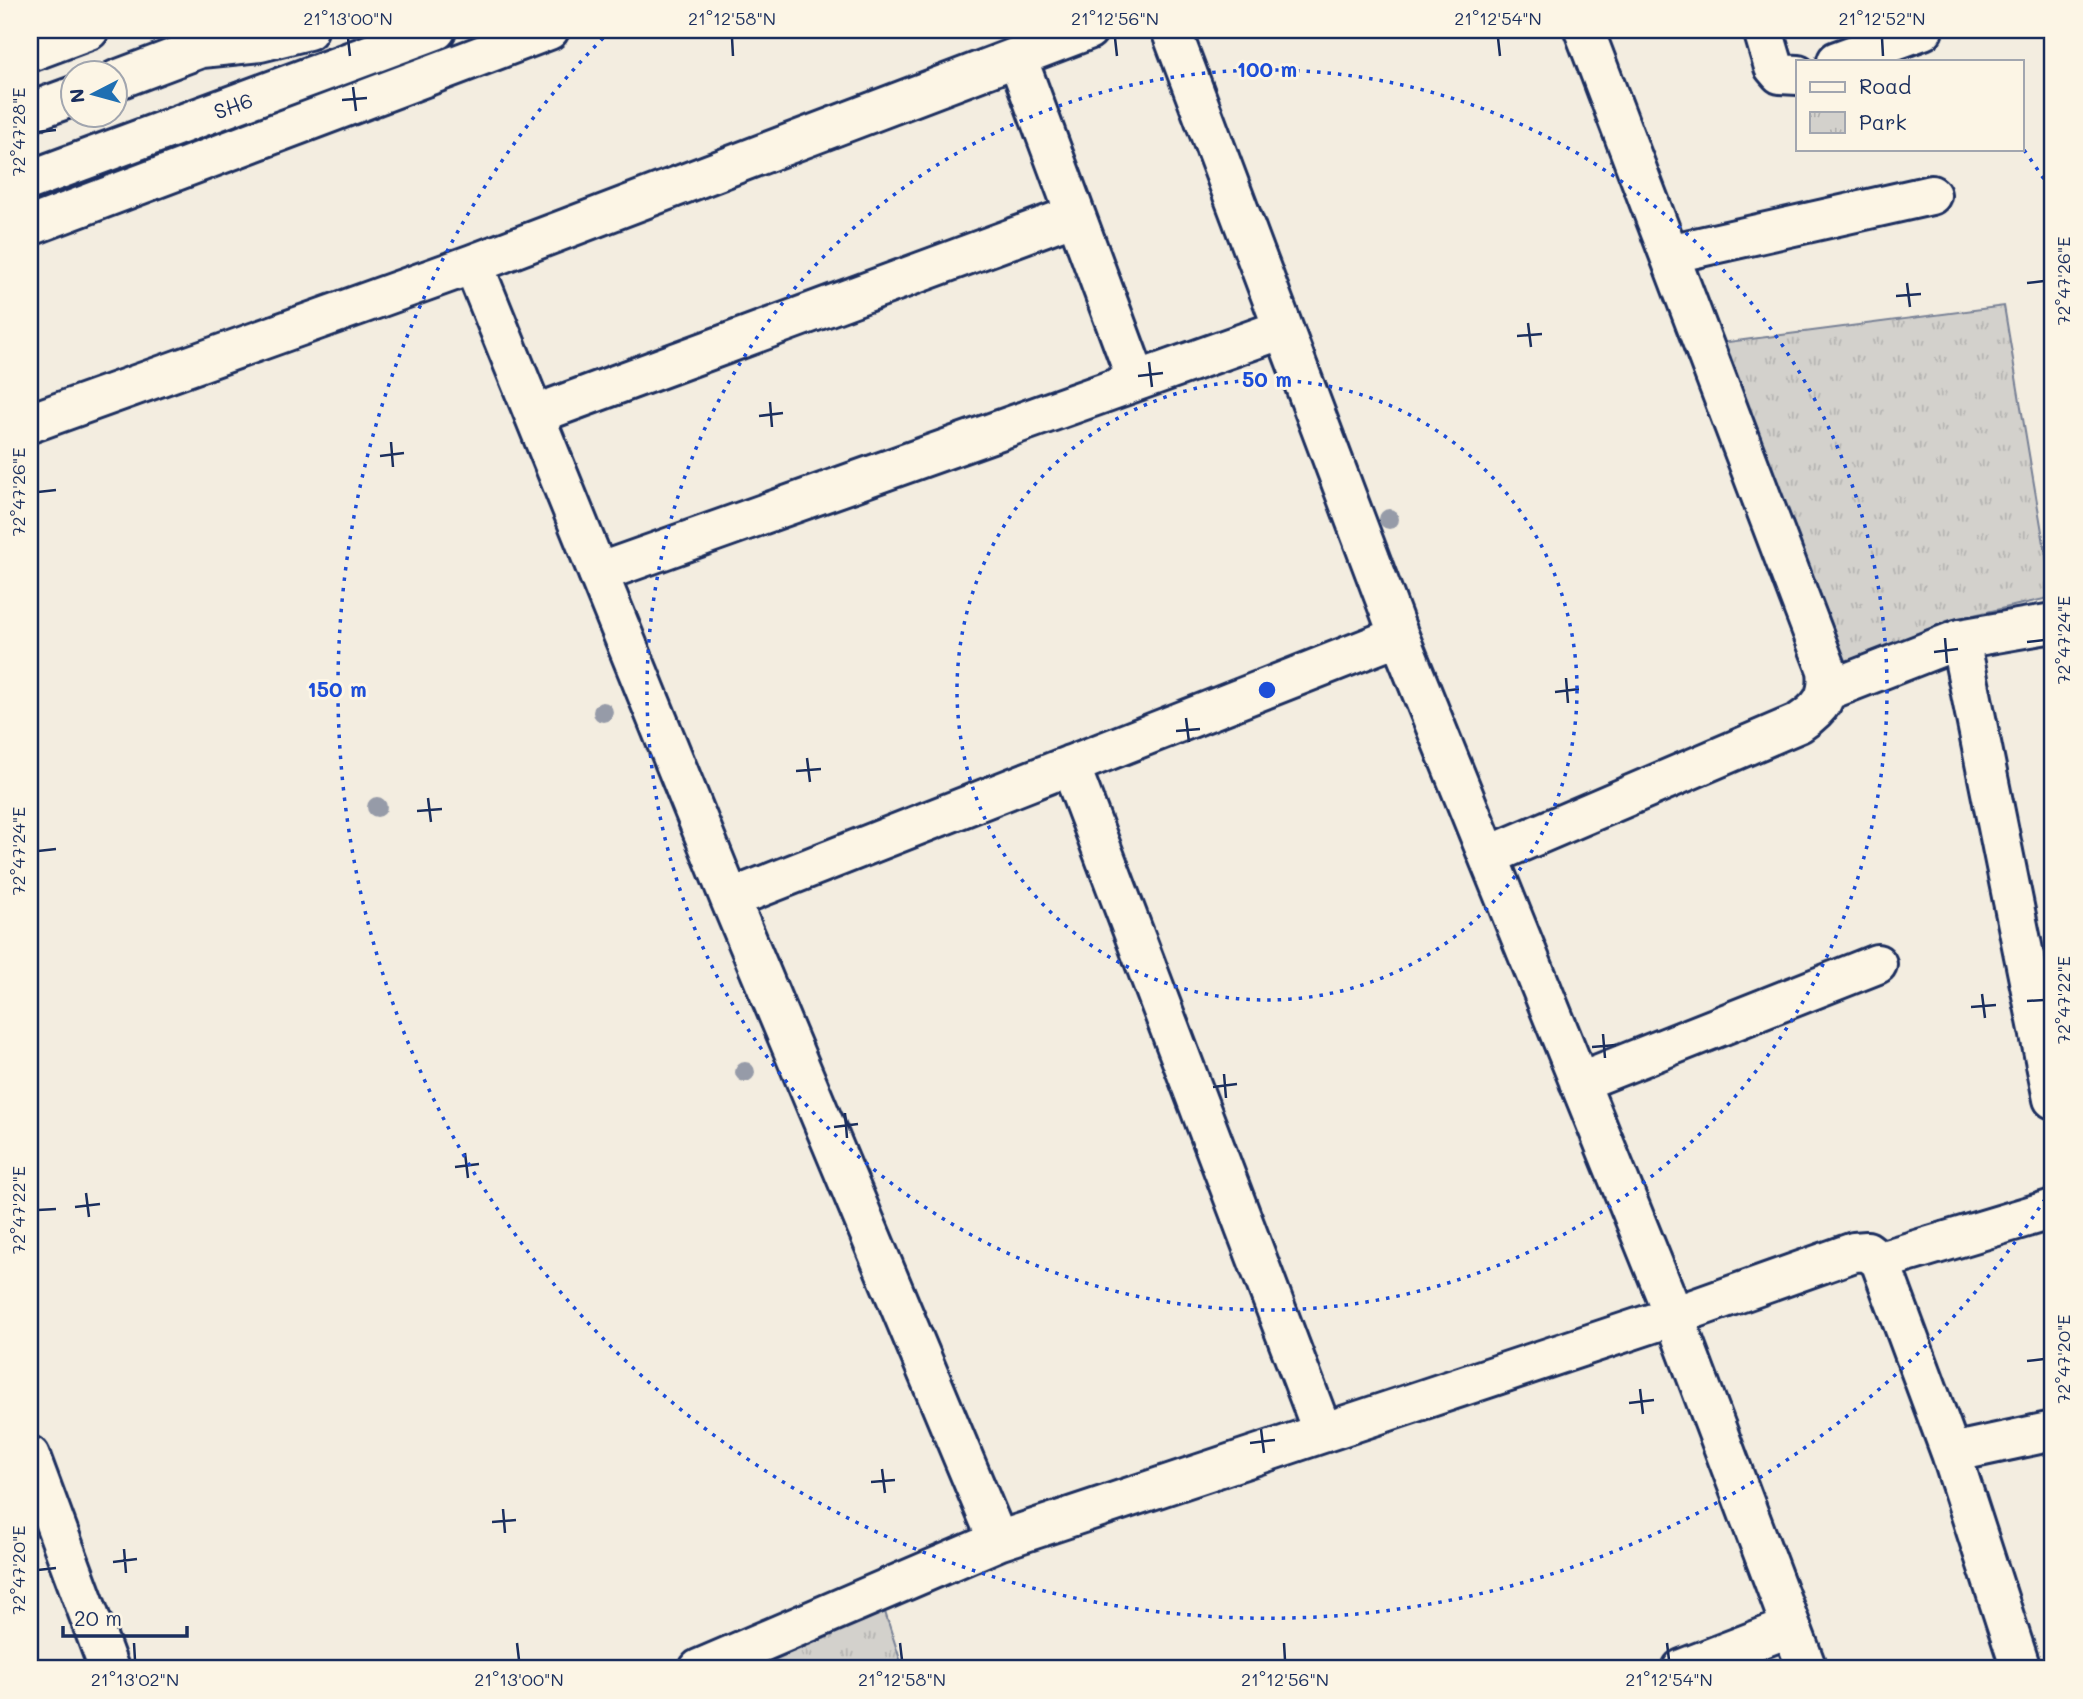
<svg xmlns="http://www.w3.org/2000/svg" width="2083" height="1699" viewBox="0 0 2083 1699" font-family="Mali,sans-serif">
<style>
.park{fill:url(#park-tufts);stroke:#778095;stroke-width:2}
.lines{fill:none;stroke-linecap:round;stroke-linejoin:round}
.minor-casing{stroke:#1b2f5e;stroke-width:44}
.major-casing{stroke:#1b2f5e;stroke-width:44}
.minor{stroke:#fcf5e5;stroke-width:38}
.major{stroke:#fcf5e5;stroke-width:38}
.tree{fill:#969ba8}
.ticks{fill:none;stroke:#1b2f5e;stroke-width:2.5}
.ring{fill:none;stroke:#1d4ed8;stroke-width:3.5;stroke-dasharray:3.5 7}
.labels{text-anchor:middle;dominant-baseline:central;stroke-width:6;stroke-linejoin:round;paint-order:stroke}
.street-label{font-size:21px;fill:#1b2f5e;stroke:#fcf5e5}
.centre{fill:#1d4ed8;stroke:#fcf5e5;stroke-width:3.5}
.ring-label{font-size:21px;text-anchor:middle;font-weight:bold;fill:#1d4ed8;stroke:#fcf5e5;stroke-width:6;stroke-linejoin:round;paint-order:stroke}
.neatline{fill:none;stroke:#1b2f5e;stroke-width:2.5}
.ticks-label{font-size:18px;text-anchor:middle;fill:#1b2f5e}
</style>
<defs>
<pattern id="park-tufts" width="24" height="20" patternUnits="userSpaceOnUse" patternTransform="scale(1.75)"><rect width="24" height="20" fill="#d3d1cc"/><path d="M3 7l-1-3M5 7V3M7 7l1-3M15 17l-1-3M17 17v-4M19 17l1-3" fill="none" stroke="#b5b4b2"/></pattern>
</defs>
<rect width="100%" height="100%" fill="#f3ede0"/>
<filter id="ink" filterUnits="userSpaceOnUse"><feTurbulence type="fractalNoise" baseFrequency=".0143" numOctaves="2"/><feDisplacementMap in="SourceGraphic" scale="14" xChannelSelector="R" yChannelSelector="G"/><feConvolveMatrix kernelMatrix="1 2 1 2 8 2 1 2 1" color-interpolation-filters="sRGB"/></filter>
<g filter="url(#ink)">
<path class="park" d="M2004,306L2053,597L1947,621L1840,667L1720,343Z
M885,1612L903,1669H736Z"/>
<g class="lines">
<defs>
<path id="minor" d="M1171,30L1399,636L1674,1316L1807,1669
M1763,30L1774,67L1780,74L1798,75
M1017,57L1137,381
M1837,61L1923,30
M30,226L549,30
M1669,254L1931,195
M473,264L730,899L998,1541
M534,415L1075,215
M30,423L473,264L1088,30
M598,573L1283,329
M2053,623L1960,639L2053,1099
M1829,690L1960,639
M1070,765L1323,1433
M1488,856L1799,723C1821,708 1830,697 1827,670L1584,30
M730,899L1399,636
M1579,1082L1877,964
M1880,1261L2053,1209
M30,1456L109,1669
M699,1669L998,1541L1674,1316L1854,1252L1867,1251L1880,1261L1951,1453
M1682,1669L1791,1627
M2021,1669L1951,1453L2053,1431"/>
<path id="major" d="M30,52L89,30
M116,80L201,48L260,42L308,30
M30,112L74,96
M30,180L436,30"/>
</defs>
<use href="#minor" class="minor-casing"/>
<use href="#major" class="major-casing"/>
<use href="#minor" class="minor"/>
<use href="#major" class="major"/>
</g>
<g class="tree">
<circle cx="1389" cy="519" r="10"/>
<circle cx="603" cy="712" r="10"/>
<circle cx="377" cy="807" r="10"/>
<circle cx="745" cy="1072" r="10"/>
</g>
</g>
<path class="ticks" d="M348,38L350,56M732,38L733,56M1115,38L1117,56M1498,38L1500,56M1882,38L1883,56M353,87L356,111M342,100L367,98M38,132L56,130M1907,283L1910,307M2027,283L2044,281M1896,296L1921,294M1528,323L1531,347M1517,336L1542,334M1149,362L1152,387M1138,376L1163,373M770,402L772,427M759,416L783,413M391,442L393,467M380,456L404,453M38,492L56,490M1945,638L1947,663M2027,642L2044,640M1934,652L1958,649M1566,678L1568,703M1555,692L1579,689M1186,718L1189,742M1176,731L1200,729M807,758L810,782M796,771L821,769M428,798L431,822M417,811L442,809M38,851L56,849M1982,994L1985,1018M2027,1001L2044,1000M1971,1007L1996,1005M1603,1034L1605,1058M1592,1047L1616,1045M1224,1074L1226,1098M1213,1087L1237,1084M845,1113L847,1138M834,1127L858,1124M465,1153L468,1178M455,1167L479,1164M86,1193L89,1217M75,1207L100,1204M38,1210L56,1209M2027,1361L2044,1359M1640,1389L1643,1414M1629,1403L1654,1400M1261,1429L1264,1453M1250,1443L1275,1440M882,1469L885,1493M871,1482L895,1480M503,1509L505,1533M492,1522L516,1520M124,1549L126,1573M113,1562L137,1559M38,1570L56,1568M134,1643L135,1660M517,1643L519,1660M900,1643L902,1660M1284,1643L1285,1660M1667,1643L1669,1660"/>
<g class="ring">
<circle cx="1267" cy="690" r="310"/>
<circle cx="1267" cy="690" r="620"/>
<path d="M2051 1190A930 930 0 1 1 609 32M2024 150A930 930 0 0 1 2051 190"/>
</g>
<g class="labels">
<g class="street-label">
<text transform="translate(233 105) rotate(-20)">SH6</text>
</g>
</g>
<circle cx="1267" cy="690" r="10" class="centre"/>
<g class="ring-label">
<text x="1267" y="77">100 m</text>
<text x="1267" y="387">50 m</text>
<text x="337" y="697">150 m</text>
</g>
<rect width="2083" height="1699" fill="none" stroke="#fcf5e5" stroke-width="77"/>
<rect x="1796" y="60" width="228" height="91" fill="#fcf5e5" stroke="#a2a6af" stroke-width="2"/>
<rect x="1810" y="82" width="35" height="10" fill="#fcf5e5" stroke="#a2a6af" stroke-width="2"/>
<text x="1859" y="94" font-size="21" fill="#1b2f5e">Road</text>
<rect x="1810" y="112" width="35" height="21" fill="url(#park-tufts)" stroke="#a2a6af" stroke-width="2"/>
<text x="1859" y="130" font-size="21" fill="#1b2f5e">Park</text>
<g transform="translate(94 94) rotate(264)"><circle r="33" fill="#fcf5e5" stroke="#a2a6af" stroke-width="2"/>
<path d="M0-5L12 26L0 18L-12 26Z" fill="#1f6fb2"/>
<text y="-10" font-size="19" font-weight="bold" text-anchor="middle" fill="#1b2f5e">N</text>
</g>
<path d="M63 1626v10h124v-10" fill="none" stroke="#1b2f5e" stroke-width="3.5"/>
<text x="74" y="1626" font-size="21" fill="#1b2f5e" stroke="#fcf5e5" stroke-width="5" paint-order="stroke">20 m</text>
<rect x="38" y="38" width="2006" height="1622" class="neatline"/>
<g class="ticks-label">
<text x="348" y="25">21°13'00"N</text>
<text x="732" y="25">21°12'58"N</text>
<text x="1115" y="25">21°12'56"N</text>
<text x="1498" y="25">21°12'54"N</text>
<text x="1882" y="25">21°12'52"N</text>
<text transform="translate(19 132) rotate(-90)" y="6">72°47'28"E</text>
<text transform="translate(2064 281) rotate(-90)" y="6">72°47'26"E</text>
<text transform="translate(19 492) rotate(-90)" y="6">72°47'26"E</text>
<text transform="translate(2064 640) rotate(-90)" y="6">72°47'24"E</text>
<text transform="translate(19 851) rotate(-90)" y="6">72°47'24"E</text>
<text transform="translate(2064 1000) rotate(-90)" y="6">72°47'22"E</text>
<text transform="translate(19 1210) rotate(-90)" y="6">72°47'22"E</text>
<text transform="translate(2064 1359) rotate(-90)" y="6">72°47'20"E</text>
<text transform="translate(19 1570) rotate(-90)" y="6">72°47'20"E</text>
<text x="135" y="1686">21°13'02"N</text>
<text x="519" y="1686">21°13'00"N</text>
<text x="902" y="1686">21°12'58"N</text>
<text x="1285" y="1686">21°12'56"N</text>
<text x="1669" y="1686">21°12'54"N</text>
</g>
</svg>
